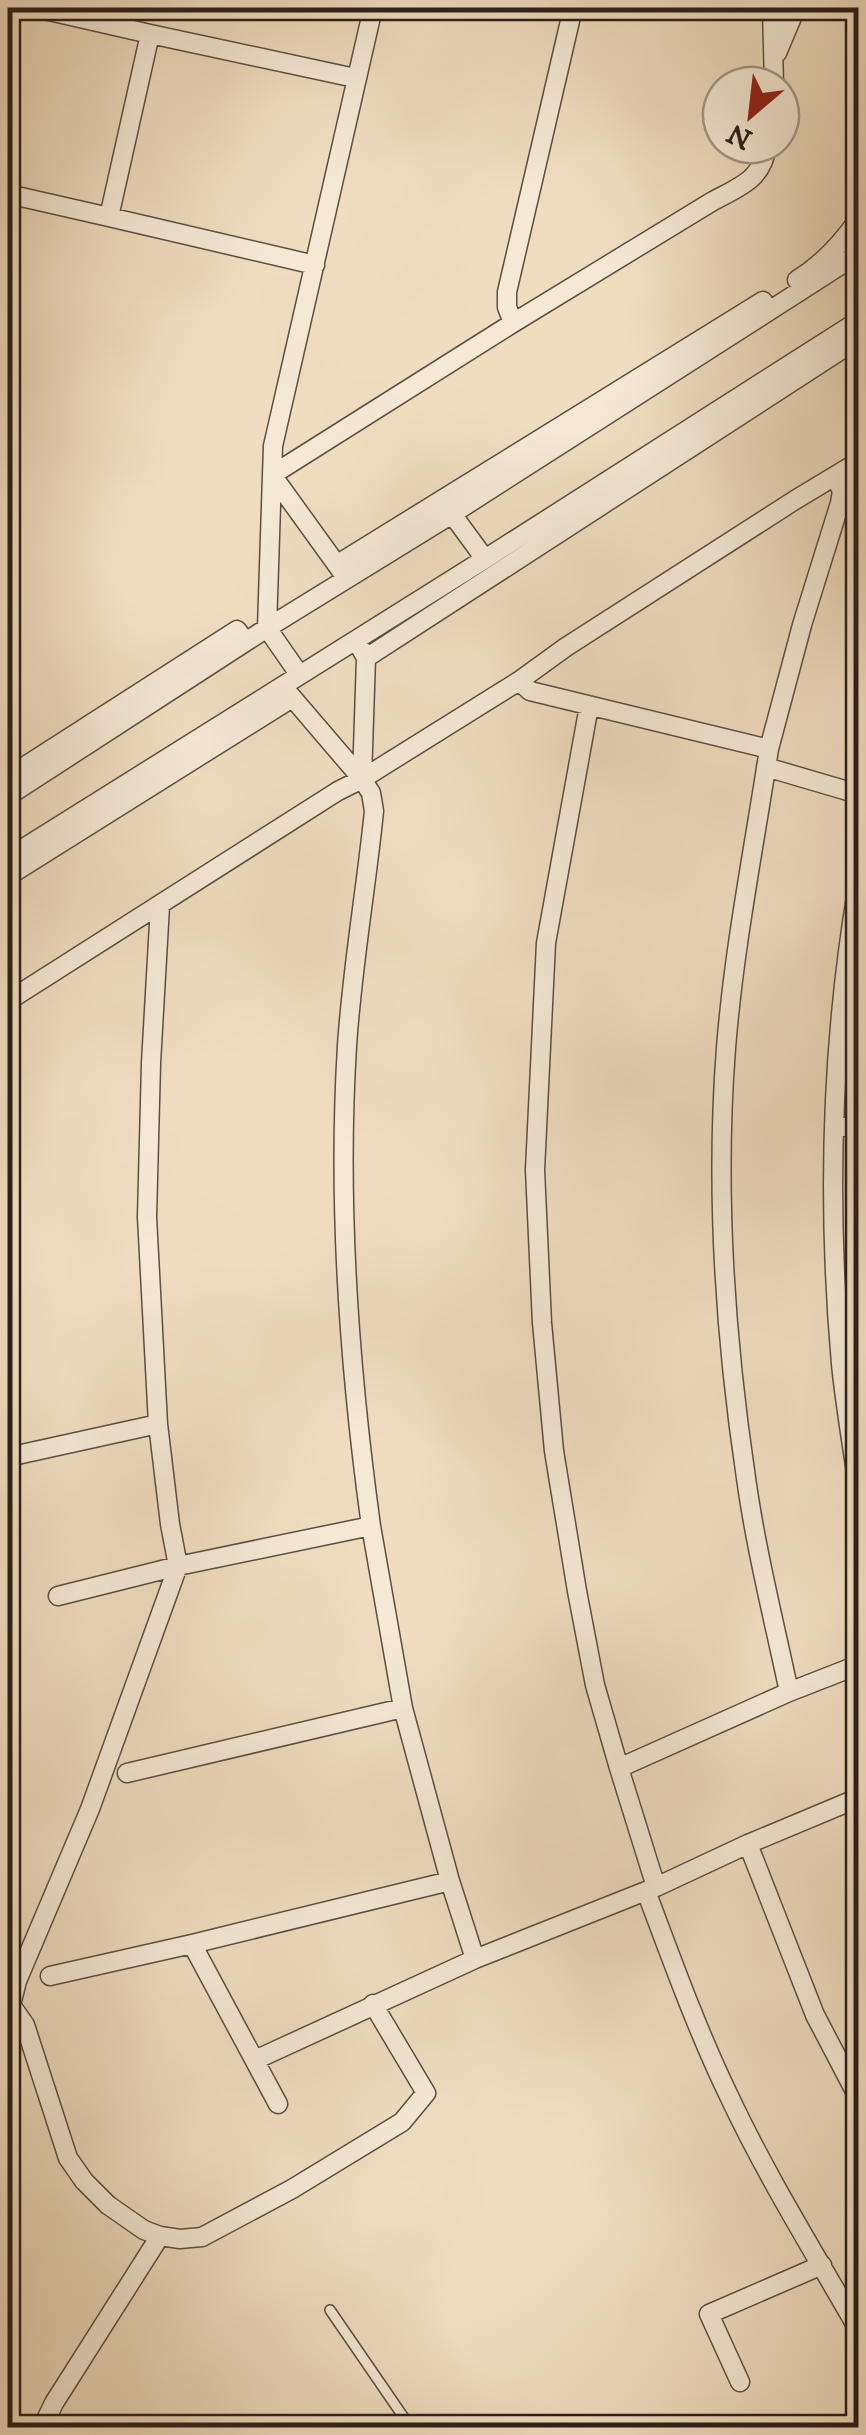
<svg xmlns="http://www.w3.org/2000/svg" width="866" height="2435" viewBox="0 0 866 2435" font-family="'IM FELL DW Pica',serif">
<style>
.lines{fill:none;stroke-linecap:round;stroke-linejoin:round}
.lane-casing{stroke:#5c4e43;stroke-width:12}
.street-casing{stroke:#5c4e43;stroke-width:21}
.lane{stroke:#f5e9d6;stroke-width:9}
.street{stroke:#f5e9d6;stroke-width:18}
</style>
<rect width="100%" height="100%" fill="#f0ddc0"/>
<filter id="stains"><feTurbulence type="fractalNoise" baseFrequency=".002" numOctaves="4"/><feColorMatrix values="0 0 0 0 .2 0 0 0 0 .09 0 0 0 0 .02 0 0 0 .5 -.17"/></filter>
<radialGradient id="worn" r=".72"><stop offset=".6" stop-color="#630" stop-opacity="0"/><stop offset="1" stop-color="#630" stop-opacity=".3"/></radialGradient>
<g class="lines">
<defs>
<path id="lane" d="M330,2310L411,2428"/>
<path id="street" d="M36,8L150,34
M373,8L273,446L272,475L513,323L713,201C741,186 763,179 767,145
M772,8L774,85
M777,53L796,8
M8,194L109,217
M315,265L109,217L150,34L355,78
M797,280C823,264 841,244 858,220
M513,323L507,307V292L573,8
M272,475L267,628L452,514L858,254
M272,475L342,572
M452,514L485,559
M338,564L763,301
M366,658L858,339
M519,681L530,691L769,749C754,848 734,947 726,1048C715,1190 725,1337 746,1478C756,1550 774,1621 789,1692
M285,689L362,779L366,658L361,649
M589,706L546,943L535,1170L542,1323L554,1451L577,1591L595,1685L619,1768L789,1692L858,1665
M769,749L802,625L840,503L842,491L835,477
M766,767L858,794
M8,777L237,630L245,641
M362,779L371,793L374,811C366,890 352,968 347,1046C337,1207 349,1367 371,1526
M8,796L267,628L299,674
M8,858L485,559L858,321
M8,876L292,698
M858,885C831,1043 827,1205 841,1364C845,1404 852,1445 858,1485
M8,1001L338,791L362,779L519,681L566,647L795,500L858,462
M834,1125L858,1128
M8,1457L158,1424
M58,1596L178,1566L371,1526L403,1708L450,1881L475,1959
M619,1768L656,1887
M127,1773L403,1708
M748,1844L815,2015L858,2097
M646,1891C672,1960 697,2030 729,2096C767,2177 814,2252 858,2329
M192,1944L278,2104
M50,1976L192,1944L450,1881
M11,2005L25,2025L68,2158L84,2181L108,2205L144,2230L160,2236L180,2239L202,2237L292,2189L402,2122L426,2093L373,2004
M8,2006L11,2005L17,1981L90,1809L178,1566L170,1524L158,1424L147,1217L151,1063L160,906
M255,2060L475,1959L656,1887L748,1844L858,1798
M740,2382L709,2314L822,2265
M42,2428L54,2403L160,2236"/>
</defs>
<use href="#lane" class="lane-casing"/>
<use href="#street" class="street-casing"/>
<use href="#lane" class="lane"/>
<use href="#street" class="street"/>
</g>
<rect width="866" height="2435" fill="none" stroke="#f0ddc0" stroke-width="40"/>
<rect x="10" y="10" width="846" height="2415" fill="none" stroke="#2b1e19" stroke-width="5"/>
<rect x="20" y="20" width="826" height="2395" fill="none" stroke="#2b1e19" stroke-width="2.5"/>
<g transform="translate(751 115) rotate(208)"><circle r="48" fill="#f5e9d6" stroke="#a4988a" stroke-width="2.5"/>
<path d="M0-8L18 38L0 25L-18 38Z" fill="#8f2418"/>
<text y="-15" font-size="28" font-weight="bold" text-anchor="middle" fill="#2b1e19">N</text>
</g>
<rect width="100%" height="100%" filter="url(#stains)"/>
<rect width="100%" height="100%" fill="url(#worn)"/>
</svg>
